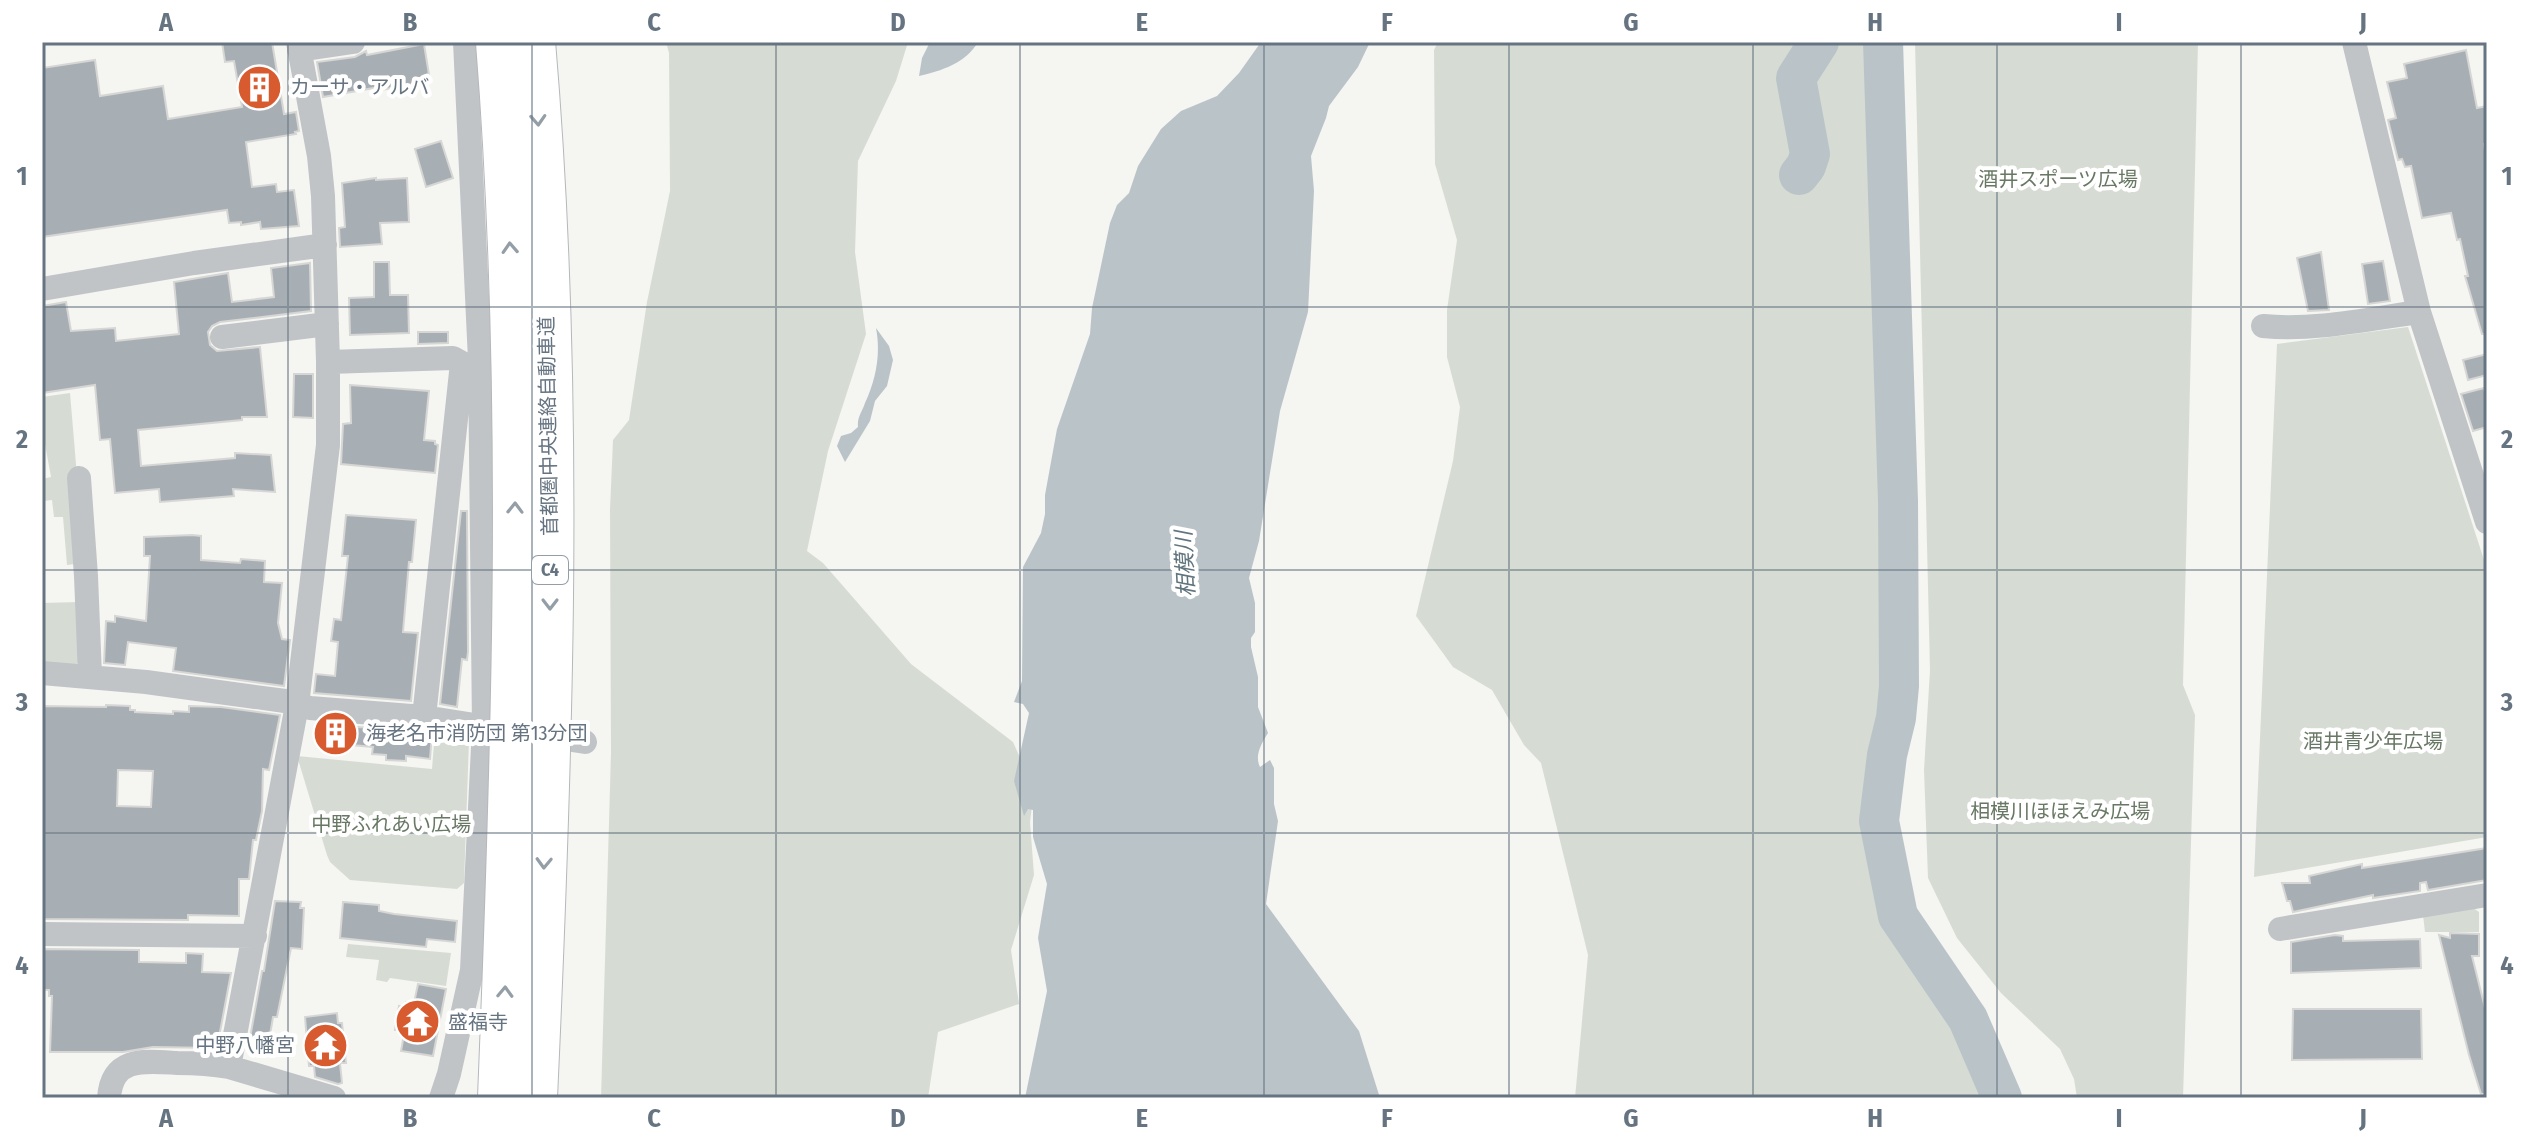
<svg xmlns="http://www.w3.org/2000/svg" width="2529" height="1140" viewBox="0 0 2529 1140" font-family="'Fira Sans Condensed','Noto Sans JP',sans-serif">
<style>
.green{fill:#d6dcd3}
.water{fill:#bac4c8}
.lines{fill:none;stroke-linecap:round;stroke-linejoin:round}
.river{stroke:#bac4c8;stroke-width:40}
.building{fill:#a8afb4;stroke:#d6d6d4;stroke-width:2;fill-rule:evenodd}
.street{stroke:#c0c4c7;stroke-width:24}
.highway-bridge-casing{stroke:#b5b8bb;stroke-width:46;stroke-linecap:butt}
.highway-bridge{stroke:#fff;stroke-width:44}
.oneway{stroke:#949ea7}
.grid{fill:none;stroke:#667481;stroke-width:2;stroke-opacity:0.55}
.labels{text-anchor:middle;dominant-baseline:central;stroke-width:8;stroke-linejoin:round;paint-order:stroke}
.shield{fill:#fff;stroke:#949ea7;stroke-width:2}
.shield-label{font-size:18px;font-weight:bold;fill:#667481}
.poi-label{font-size:20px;fill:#667481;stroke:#fff;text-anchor:start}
.park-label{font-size:20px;fill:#687864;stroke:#fff}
.street-label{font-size:20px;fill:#667481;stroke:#fff}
.water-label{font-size:22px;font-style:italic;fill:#62757e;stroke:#fff}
.neatline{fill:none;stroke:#667481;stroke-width:3}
.grid-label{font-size:26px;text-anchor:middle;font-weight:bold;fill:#667481}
</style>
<rect width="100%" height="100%" fill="#f5f5f2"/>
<path class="green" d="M666,42H908L896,81L858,161L855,252L866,334L828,451L807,551L823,563L911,664L1013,742L1034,789L1030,822L1034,875L1011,950L1019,1004L938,1032L928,1098H601L611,753L610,510L613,440L629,420L647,302L670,191L669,53Z
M1438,42H1800L1785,70L1804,150L1799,175L1809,182L1814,115L1805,91V75L1827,42H1877L1893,540L1894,666V716L1884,758L1882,803L1907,899L1920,927L1971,1004L1957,1026L1965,1059L1995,1098H1575L1588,955L1541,763L1524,745L1492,690L1453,667L1416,616L1453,461L1460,407L1447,357V310L1457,240L1435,164L1434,50Z
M1915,42H2198L2183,685L2195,715L2183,1098H2077L2074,1079L2060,1049L2001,993L1957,938L1928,878L1924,770L1930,670Z
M2408,327L2487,569V837L2254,877L2277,344Z
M70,393L77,476L75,564L67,565L63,517H54L52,500L44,501L42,479L51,477L42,428V397Z
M78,602L79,662L73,667L42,668V603Z
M435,731L462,733L469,740L464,883L457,889L350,880L330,862L327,855L297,756L432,769Z
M2472,907L2479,912V932H2425L2423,915Z
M348,944L451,953L446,986L390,978L387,982L376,980L379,960L346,957Z"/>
<path class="water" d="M930,42H978C966,63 941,71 919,76L922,58Z
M1261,42H1370L1358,67L1329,106L1326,118L1311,156L1314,191L1308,312L1280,411L1259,541L1249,578L1255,603V632L1251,638V647L1258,677V707L1268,733C1262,743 1254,755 1260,767L1270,760L1274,768V804L1278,821L1266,904L1359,1031L1380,1098H1025L1047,991L1038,938L1047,884L1033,837V810L1028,809L1024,816L1014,781L1029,713L1023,704L1014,702L1022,681L1023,567L1041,533L1045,514V495L1057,429L1090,334L1092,308L1110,223L1117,205L1129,193L1138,166L1161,129L1181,111L1217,96L1239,73Z
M876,328L889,346L893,360L887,386L875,401L870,421L845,462L837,446L841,436L851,433L858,427C857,417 862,412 865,403C876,379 881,354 876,328Z"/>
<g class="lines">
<path class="river" d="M1883,42L1898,501L1899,686L1896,718L1887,755L1879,821L1898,916L1968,1019L2002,1098
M1799,175L1806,166L1810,154L1796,78L1819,42"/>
</g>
<path class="building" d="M222,42H272L284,114L296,112L299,131L295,132L296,134L246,142L252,187L276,184L277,192L294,190L299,226L261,229L260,222L241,225V222L229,223L227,210L42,237V68L95,60L100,96L163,86L168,119L242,107L234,61L225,62Z
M424,44L430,81L375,91L374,88L323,97L317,62L355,57L366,51L367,55Z
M2466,50L2477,108L2487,106V143L2484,144L2487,166V334H2482L2465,276H2468L2460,239L2457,240L2451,213L2422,218L2411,166L2405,167L2402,159L2398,160L2388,120L2396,118L2387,82L2407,78L2404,64Z
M441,141L453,178L426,187L415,149Z
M376,178V180L407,178L409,222L380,223L382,244L340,247L339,228L345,227L342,183Z
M2321,252L2329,310L2308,311L2297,258Z
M2383,261L2390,301L2368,304L2362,264Z
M374,262H389L390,295H408L409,333L350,335L349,298L374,297Z
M310,263L311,311L220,322L212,326L208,332L210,345L217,351L260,347L267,417H242V420L138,430L141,466L235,458V453L271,455L275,492L233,489L234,496L160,502L159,489L115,493L110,439L100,440L95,385L42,393V306L66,302L71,331L115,328L116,341L179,334L174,282L228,273L232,302L274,297L271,268Z
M418,332H448V343L418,344Z
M2487,354V375L2468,380L2463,360Z
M294,374H313V418L293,417Z
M350,385L429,391L424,440L435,441V444L438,445L435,473L341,464L343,424L351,423Z
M2484,388L2487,400V427L2473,431L2461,394Z
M461,511H467L468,652L467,660L462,659L457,707L440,704Z
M346,515L416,520L412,562H409L403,632L418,633L411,701L314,693L316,674L335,676L338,642L331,641L334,619L341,620L348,556H342Z
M192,535L201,536V560L240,563L241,559L265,561L264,582L282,583L278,623L282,639L290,640L284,686L173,671L176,648L128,642L125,665L104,663L106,621L115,622V616L146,621L150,556H144V537Z
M106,705L130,706V710H135V712L173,714V711L189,712V706L221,707L280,715L269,770L263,769L262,811L256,840H253L249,879H239V916L188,915V920L42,919V706L106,707ZM118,770L153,771L151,807L117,806Z
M320,724L432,733L430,759L406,756V761L386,760V755L372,754L373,747L318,742Z
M2487,848V880L2428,890L2426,882L2420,883V891L2373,898V895L2293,912L2290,901H2287L2282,883H2310L2309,876L2362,864V868Z
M275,901L301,902L300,908H304L302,949L291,948L277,1017H273L269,1041L250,1038L262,971H264Z
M343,902L379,905V911L394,914L457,921L455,942L427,939L426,947L340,938Z
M2450,933L2479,934V956H2472L2487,1016V1094H2481L2469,1055L2439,935L2450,938Z
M2335,935L2343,936V941L2420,939L2421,968L2291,973V942Z
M42,949L139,950V962L186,963V953L203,954L202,972L231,973L217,1048L153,1047L123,1052H50L52,996H49V990H42Z
M418,984L446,989L433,1056L401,1051L404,1035L400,1034L401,1030H395L399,1006L405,1007L406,1002L414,1003Z
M2293,1009H2421L2422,1059L2292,1060Z
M337,1013L338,1023H342L346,1063H340L342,1083L338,1084L315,1077L314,1066H309L305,1017Z"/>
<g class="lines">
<path class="street" d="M2354,42L2419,312L2487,522
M299,50L353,42
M42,289L194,263L325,245
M2263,326C2314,331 2368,319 2419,312
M222,337L327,324
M328,362L453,358L462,363L424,717
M79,478L86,576L90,676
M42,673L146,682L285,701L310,708L424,717L500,729
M540,735L585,742
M2280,929L2487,895
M42,934L255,936
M229,1067L297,705L328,445V362L323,196L319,156L298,42
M109,1098C112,1056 145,1061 177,1063C195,1063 212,1064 229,1067L334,1098
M441,1098L449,1074L472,970L484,727L480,360L465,42"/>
<defs>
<path id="highway-bridge" d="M498,42C526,393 514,747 500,1098
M533,42C563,392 551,747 535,1098"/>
</defs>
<use href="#highway-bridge" class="highway-bridge-casing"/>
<use href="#highway-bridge" class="highway-bridge"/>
</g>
<defs><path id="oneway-chevron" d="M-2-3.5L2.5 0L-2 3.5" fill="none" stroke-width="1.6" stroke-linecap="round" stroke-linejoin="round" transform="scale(2)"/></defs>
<g class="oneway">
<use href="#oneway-chevron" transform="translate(538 120) rotate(87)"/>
<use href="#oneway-chevron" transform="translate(510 248) rotate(-93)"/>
<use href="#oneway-chevron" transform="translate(515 508) rotate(-89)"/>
<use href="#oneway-chevron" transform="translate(550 604) rotate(90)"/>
<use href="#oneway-chevron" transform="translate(544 863) rotate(92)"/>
<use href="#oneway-chevron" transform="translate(505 992) rotate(-88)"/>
</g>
<path class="grid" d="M288,42V1098M532,42V1098M776,42V1098M1020,42V1098M1264,42V1098M1509,42V1098M1753,42V1098M1997,42V1098M2241,42V1098M42,307H2487M42,570H2487M42,833H2487"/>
<defs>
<symbol id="building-disc" viewBox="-11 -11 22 22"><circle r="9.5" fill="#d85b2f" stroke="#fff"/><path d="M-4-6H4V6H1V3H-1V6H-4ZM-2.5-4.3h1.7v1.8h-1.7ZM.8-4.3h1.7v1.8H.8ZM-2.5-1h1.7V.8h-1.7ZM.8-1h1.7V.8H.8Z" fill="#fff"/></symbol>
<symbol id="temple-disc" viewBox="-11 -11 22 22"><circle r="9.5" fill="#d85b2f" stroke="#fff"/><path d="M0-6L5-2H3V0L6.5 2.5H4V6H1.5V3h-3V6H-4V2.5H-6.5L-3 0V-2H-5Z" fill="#fff"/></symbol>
</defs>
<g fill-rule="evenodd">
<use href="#building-disc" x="234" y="62" width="51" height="51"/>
<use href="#building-disc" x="310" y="708" width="51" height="51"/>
<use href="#temple-disc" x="392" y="996" width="51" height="51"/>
<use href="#temple-disc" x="300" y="1020" width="51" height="51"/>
</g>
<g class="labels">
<rect class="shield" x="532" y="556" width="36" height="28" rx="6"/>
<g class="shield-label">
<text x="550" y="570">C4</text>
</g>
<g class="poi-label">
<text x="290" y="87">カーサ・アルバ</text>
<text x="366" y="733">海老名市消防団 第13分団</text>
<text x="448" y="1022">盛福寺</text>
<text x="295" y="1045" text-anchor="end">中野八幡宮</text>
</g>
<g class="park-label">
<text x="2058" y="179">酒井スポーツ広場</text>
<text x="2373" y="741">酒井青少年広場</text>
<text x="2060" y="811">相模川ほほえみ広場</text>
<text x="391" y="824">中野ふれあい広場</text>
</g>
<g class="street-label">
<text transform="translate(548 426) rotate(-91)">首都圏中央連絡自動車道</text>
</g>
<g class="water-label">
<text transform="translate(1185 564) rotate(-93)">相模川</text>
</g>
</g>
<rect width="2529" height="1140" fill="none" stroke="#ffffff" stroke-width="88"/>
<rect x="44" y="44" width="2441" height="1052" class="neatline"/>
<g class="grid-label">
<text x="166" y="31">A</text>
<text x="410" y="31">B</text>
<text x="654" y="31">C</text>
<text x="898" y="31">D</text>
<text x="1142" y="31">E</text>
<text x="1387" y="31">F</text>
<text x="1631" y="31">G</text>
<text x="1875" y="31">H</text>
<text x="2119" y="31">I</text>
<text x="2363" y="31">J</text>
<text x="22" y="185">1</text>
<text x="2507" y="185">1</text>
<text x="22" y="448">2</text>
<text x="2507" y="448">2</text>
<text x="22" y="711">3</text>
<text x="2507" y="711">3</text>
<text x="22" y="974">4</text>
<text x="2507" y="974">4</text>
<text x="166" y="1127">A</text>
<text x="410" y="1127">B</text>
<text x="654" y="1127">C</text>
<text x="898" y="1127">D</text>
<text x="1142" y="1127">E</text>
<text x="1387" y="1127">F</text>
<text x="1631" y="1127">G</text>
<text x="1875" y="1127">H</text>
<text x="2119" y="1127">I</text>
<text x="2363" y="1127">J</text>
</g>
</svg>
